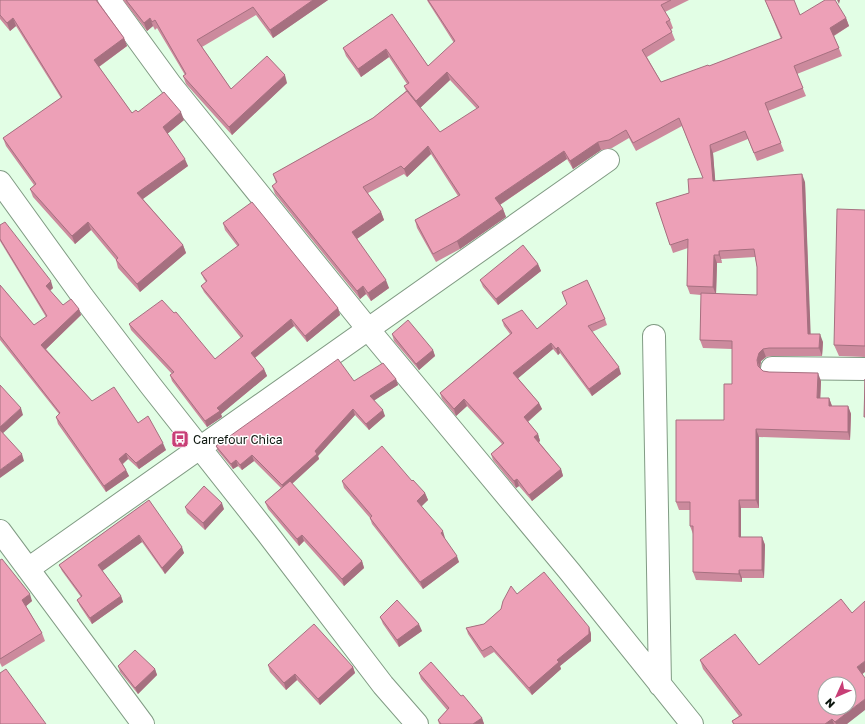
<svg xmlns="http://www.w3.org/2000/svg" width="865" height="724" viewBox="0 0 865 724" font-family="'Golos Text',sans-serif">
<style>
.lines{fill:none;stroke-linecap:round;stroke-linejoin:round}
.minor-casing{stroke:#819b84;stroke-width:24}
.minor{stroke:#fff;stroke-width:22}
.wall{fill:#cc8a9d;fill-rule:evenodd}
.shaded-wall{fill:#a67080}
.building{fill:#eda0b7;stroke:#a67080;fill-rule:evenodd}
.labels{text-anchor:middle;dominant-baseline:central;stroke-width:3;stroke-linejoin:round;paint-order:stroke}
.poi-label{font-size:12px;fill:#0d170f;stroke:#fff;text-anchor:start}
</style>
<rect width="100%" height="100%" fill="#e2fee5"/>
<g class="lines">
<defs>
<path id="minor" d="M109,0L171,85L368,329L570,572L692,724
M0,182L83,297L151,386L267,533L383,685L417,724
M654,336L660,685
M772,368L865,369
M0,531L143,724
M28,569L608,160"/>
</defs>
<use href="#minor" class="minor-casing"/>
<use href="#minor" class="minor"/>
</g>
<path class="wall" d="M0,0H97L124,38L127,46L99,67L132,113L138,112L184,120L167,134L188,166L143,199L183,245L186,253L140,292L118,268L116,260L91,230L75,244L33,197L30,189L34,185L6,146L3,138L61,98L16,26L10,31L0,19Z
M123,0H328L273,38L256,15L202,47L231,89L287,83L232,135L186,84L183,76L185,75L157,28L155,30L153,26L147,31Z
M427,0H689L665,12L670,20L673,28L671,30L675,40L647,57L661,82L709,66L781,39L765,0L800,15L846,18L849,26L834,36L842,56L797,74L806,96L768,111L784,151L757,161L748,139L713,153L715,181L805,182L810,334L823,342L822,356H772L766,357L761,361L760,368L763,371L769,372L821,381L820,398H829L832,406H848L851,414L850,440L759,437V508H741V537H762L765,545L764,578H742V582L696,580L693,572V534L690,526V510H679L676,502L724,420L732,384V349L703,348L700,340L701,295L690,294L687,286L688,248L673,253L656,203L689,193L703,178L682,126L636,151L629,138L612,148L601,150L573,169L567,159L500,205L503,209L506,217L460,249L436,262L417,228L415,220L458,196L431,154L407,177L404,174L368,193L381,212L384,220L357,239L389,288L371,301L366,294L360,299L275,194L272,186L276,183L273,174L373,118L406,91L404,86L407,84L389,57L361,77L346,56L343,48L392,14L428,66L454,43L428,2ZM450,80L477,109L440,132L420,108ZM755,257L757,267V295L716,294L717,263H722L721,259Z
M865,210V357L839,356L834,345Z
M223,223L338,308L340,315L307,342L294,326L255,358L264,369L267,376L221,414L222,417L207,427L172,381L170,375L172,374L131,330L129,324L215,359L241,338L204,292L201,286L206,282L204,279L201,273L238,247L225,230Z
M0,225L53,288L50,291L63,305L79,309L81,315L46,349L92,401L138,423L166,450L139,469L128,459L123,464L129,476L106,492L58,424L56,417L59,414L0,340V285L34,325L46,317L0,241Z
M538,264L541,271L498,305L483,287L480,280Z
M562,292L605,319L607,325L592,332L621,374L592,396L560,353L558,355L553,349L518,378L539,403L542,409L528,422L538,434L540,441L539,442L561,469L563,476L532,501L519,486L516,488L493,460L491,454L502,444L467,406L456,416L442,399L440,393L510,334L504,326L502,320L537,329L567,304Z
M392,334L433,350L435,356L419,370L394,341Z
M396,379L398,385L374,400L385,416L369,430L355,415L318,456L319,459L292,484L362,561L364,568L344,586L304,541L299,546L268,509L265,502L281,488L254,461L242,470L238,466L233,469L218,451L216,446L354,381Z
M342,481H412L425,493L428,500L421,506L445,538H444L459,562L423,589L372,524L370,518L344,488Z
M149,500L184,553L165,574L142,542L102,570L121,596L123,602L92,624L80,606L77,600L81,597L62,571L59,565Z
M185,507L224,509L205,530L187,513Z
M0,560L32,601L26,606L42,633L45,641L2,667L0,663Z
M517,594L589,627L591,634V641L560,666L561,669L532,695L494,652L484,658L468,634L466,628L484,624L501,609Z
M380,617L422,631L399,647L383,624Z
M700,660L759,665L862,674L847,724H733L732,721L739,716L703,669Z
M268,665L353,667L355,673L320,705L297,680L286,690L270,672Z
M118,666L155,669L157,675L138,694L120,672Z
M419,673L482,718L484,724H439L438,720L447,710L421,679Z"/>
<path class="shaded-wall" d="M313,0H328L273,38L270,30Z
M837,0H840L839,4Z
M13,18L16,26L10,31L7,23Z
M150,18L153,26L147,31L144,23Z
M846,18L849,26L833,36L830,28Z
M124,38L127,46L97,68L94,60Z
M386,49L389,57L361,77L358,69Z
M447,72L450,80L419,109L416,101Z
M285,75L287,83L232,135L229,127Z
M181,112L184,120L166,135L163,127Z
M598,142L601,150L573,169L570,161Z
M710,145L713,153L716,189L713,181Z
M428,146L431,154L407,177L404,169Z
M564,151L567,159L498,206L495,198Z
M185,159L188,166L140,201L137,193Z
M802,174L805,182L811,342L808,334Z
M503,209L506,217L460,249L457,241Z
M381,212L384,220L355,240L352,232Z
M88,222L91,230L75,244L72,236Z
M183,245L186,253L140,292L137,284Z
M719,251L722,263L719,255Z
M714,255L717,263L716,295L713,287Z
M538,264L541,271L498,305L496,299Z
M386,280L389,288L371,301L368,293Z
M51,281L53,288L48,292L46,286Z
M363,286L366,294L360,299L357,291Z
M338,308L340,315L307,342L305,336Z
M79,309L81,315L44,351L41,345Z
M291,319L294,326L253,359L251,353Z
M820,334L823,342L822,356L819,348Z
M551,343L553,349L516,380L513,373Z
M558,347L560,353L558,355L556,349Z
M763,349L766,357L761,361L760,368L757,360L759,353Z
M433,350L435,356L419,370L416,364Z
M619,367L621,374L592,396L589,389Z
M264,369L267,376L221,414L222,417L207,427L205,421L217,408Z
M818,373L821,381L820,406L817,398Z
M396,379L398,385L372,402L370,396Z
M829,398L832,406H829Z
M464,399L467,406L456,416L454,409Z
M539,403L542,409L526,423L524,417Z
M848,406L851,414L850,440L848,432Z
M21,408L23,415L1,435L0,433V427Z
M353,409L355,415L318,456L319,459L284,491L282,485L315,451Z
M383,410L385,416L369,430L366,424Z
M756,429L759,437V508L756,500Z
M538,434L540,441L537,443L534,437Z
M163,443L166,450L139,469L136,463Z
M126,453L128,459L121,465L119,459Z
M22,454L24,461L0,478V470Z
M252,455L254,461L242,470L240,465Z
M236,460L238,466L233,469L231,464Z
M561,469L563,476L532,501L529,495Z
M126,470L129,476L106,492L104,486Z
M517,479L519,486L516,488L514,481Z
M425,493L428,500L420,508L417,501Z
M739,500L741,508V545L739,537Z
M222,503L224,509L205,530L203,523Z
M443,531L445,538L443,539L441,533Z
M139,535L142,542L101,572L98,565Z
M302,535L304,541L299,546L297,539Z
M762,537L765,545L764,578L762,570Z
M182,547L184,553L165,574L162,568Z
M457,556L459,562L423,589L420,582Z
M362,561L364,568L344,586L342,579Z
M739,570L742,578V582L739,574Z
M30,594L32,601L25,607L22,600Z
M121,596L123,602L92,624L90,618Z
M419,624L422,631L399,647L397,640Z
M589,627L591,634V641L560,666L561,669L532,695L529,688Z
M865,661V672L860,676L857,667Z
M353,667L355,673L320,705L318,699Z
M155,669L157,675L138,694L135,688Z
M295,674L297,680L286,690L284,683Z
M865,699V710L847,724H836L835,722Z
M482,718L484,724H473Z
M832,719L834,724H825Z"/>
<path class="building" d="M0,0H96L124,38L94,60L132,113L136,110L138,112L164,92L181,112L163,127L185,159L137,193L183,245L137,284L116,260L118,258L88,222L72,236L30,189L36,184L3,138L62,97L13,18L7,23L0,15Z
M126,0H313L270,30L253,7L197,40L231,89L267,56L285,75L229,127L183,76L186,74L155,20L152,22L150,18L144,23Z
M428,0H671L661,5L670,20L666,22L672,32L642,50L661,82L708,65L709,66L782,38L765,0H794L800,15L825,0H835L846,18L830,28L839,48L794,66L803,88L765,103L781,143L754,153L745,131L710,145L713,181L802,174L808,334H820L819,348H769L763,349L759,353L757,360L758,366L763,371L769,372L818,373L817,398H829V406H848V432L756,429V500H739V537H762V570H739V574L693,572V526H690V502H676V420H724V384H732V341L700,340L701,293L757,295V267L754,249L719,251V255H714L713,287L687,286L688,239L670,245L656,203L689,193L688,179L703,178L679,118L633,143L626,130L609,140L598,142L570,161L564,151L495,198L503,209L457,241L433,254L415,220L460,195L428,146L404,169L401,166L363,187L381,212L352,232L386,280L368,293L363,286L357,291L272,186L277,182L273,174L373,118L407,91L440,132L479,107L447,72L416,101L404,86L409,83L386,49L358,69L343,48L392,14L428,66L455,41Z
M252,202L338,308L305,336L291,319L251,353L264,369L217,408L220,411L205,421L170,375L174,372L129,324L162,300L174,313L176,312L215,359L243,336L201,286L207,281L201,273L239,245L223,223Z
M837,209L865,210V346L834,345Z
M5,222L51,281L46,286L63,305L71,299L79,309L41,345L92,401L114,387L138,423L148,416L163,443L136,463L126,453L119,459L126,470L104,486L56,417L60,413L0,336V285L34,325L47,316L0,239V225Z
M523,245L538,264L496,299L480,280Z
M587,280L605,319L588,326L619,367L589,389L558,347L556,349L551,343L513,373L539,403L524,417L538,434L534,437L561,469L529,495L517,479L514,481L491,454L504,443L464,399L454,409L440,393L512,333L502,320L522,310L537,329L567,304L562,292Z
M408,320L433,350L416,364L392,334Z
M338,359L354,381L383,363L396,379L370,396L383,410L366,424L353,409L315,451L317,454L282,485L252,455L240,465L236,460L231,464L216,446Z
M865,379V417H864Z
M0,385L21,408L0,427Z
M0,430L22,454L0,470Z
M382,446L412,481L413,480L425,493L417,501L443,531L441,533L457,556L420,582L370,518L372,516L342,481Z
M290,481L362,561L342,579L302,535L297,539L265,502Z
M204,486L222,503L203,523L185,507Z
M149,500L182,547L162,568L139,535L98,565L121,596L90,618L77,600L82,596L59,565Z
M2,559L30,594L22,600L42,633L0,659V560Z
M544,572L589,627V634L557,660L559,662L529,688L491,646L482,651L466,628L484,624L501,609L503,601L511,586L517,594Z
M841,599L852,613L865,601V661L857,667L865,678V699L835,722L832,719L825,724H734L732,721L742,715L700,660L735,634L759,665ZM825,684H849V708H825Z
M397,600L419,624L397,640L380,617Z
M314,624L353,667L318,699L295,674L284,683L268,665Z
M135,650L155,669L135,688L118,666Z
M431,662L461,696L463,695L482,718L473,724H441L438,720L449,708L419,673Z
M6,669L46,724H0V673Z"/>
<defs>
<symbol id="bus-square" viewBox="-11 -11 22 22"><rect x="-9" y="-9" width="18" height="18" rx="4" fill="#c83e76" stroke="#fff"/><path d="M-5-6H5V4H4V6H2V4H-2V6H-4V4H-5ZM-3.5-4V0h7V-4ZM-3.5 1.2v1.5H-2V1.2ZM2 1.2v1.5H3.5V1.2Z" fill="#fff"/></symbol>
</defs>
<g fill-rule="evenodd">
<use href="#bus-square" x="170" y="429" width="20" height="20"/>
</g>
<g class="labels">
<g class="poi-label">
<text x="193" y="439">Carrefour Chica</text>
</g>
</g>
<g transform="translate(837 696) rotate(225)"><circle r="19" fill="#ffffff" stroke="#9ea29f"/>
<path d="M0-3L7 15L0 10L-7 15Z" fill="#c83e76"/>
<text y="-6" font-size="11" font-weight="bold" text-anchor="middle" fill="#0d170f">N</text>
</g>
</svg>
